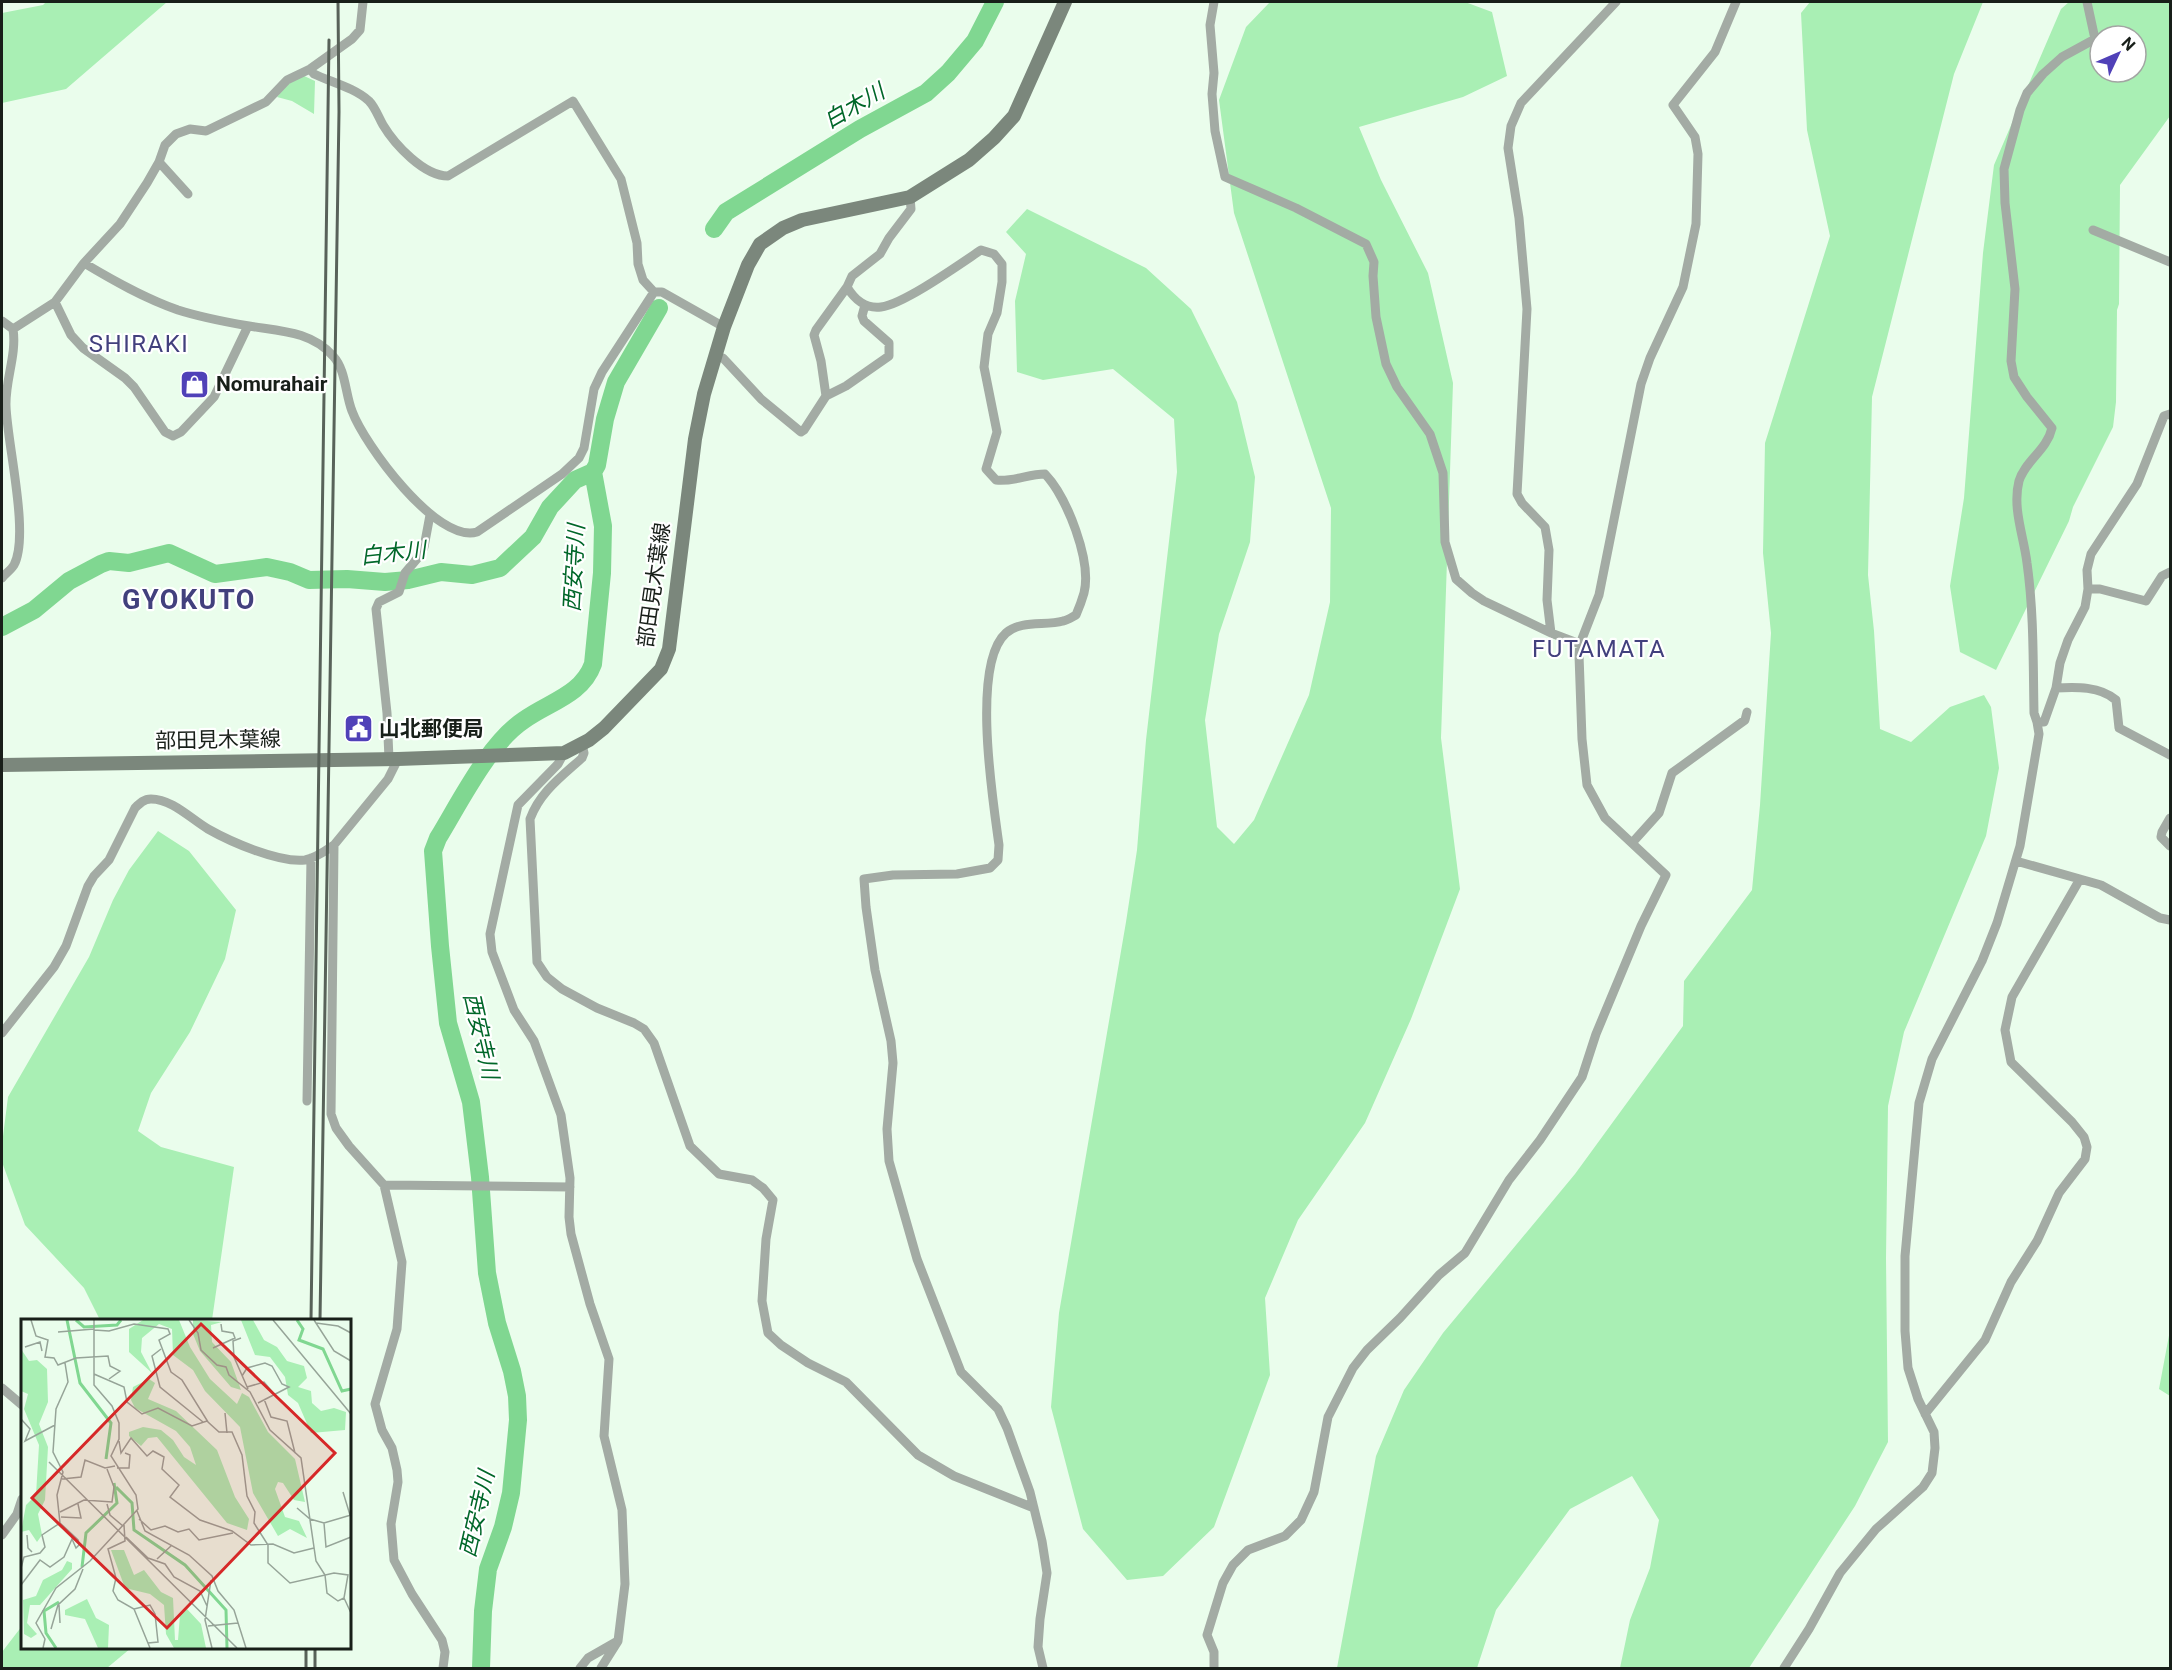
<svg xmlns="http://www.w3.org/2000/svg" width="2172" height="1670" viewBox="0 0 2172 1670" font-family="Roboto,'Noto Sans JP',sans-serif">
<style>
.green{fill:#a9efb4;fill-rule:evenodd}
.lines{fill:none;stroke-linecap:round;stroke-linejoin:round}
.river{stroke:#80d791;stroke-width:18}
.street{stroke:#a3aba4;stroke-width:9}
.secondary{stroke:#7b877c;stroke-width:14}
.rail{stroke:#586259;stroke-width:3}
.labels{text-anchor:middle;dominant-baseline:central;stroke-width:4.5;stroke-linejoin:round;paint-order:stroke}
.poi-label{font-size:21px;font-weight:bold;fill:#181f19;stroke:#fff;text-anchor:start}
.street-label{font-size:21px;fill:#181f19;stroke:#fff}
.water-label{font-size:22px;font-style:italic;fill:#006729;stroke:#fff}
.quarter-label{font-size:24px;letter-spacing:1.5px;fill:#42407d;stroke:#fff}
.district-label{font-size:27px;font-weight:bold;letter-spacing:1.5px;fill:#42407d;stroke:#fff}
.inset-river{fill:none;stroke:#80d791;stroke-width:3}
.inset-road{fill:none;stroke:#96a498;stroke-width:1.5}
.view{fill:#d62828;fill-opacity:0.15;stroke:#d62828;stroke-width:3}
.inset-edge{fill:none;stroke:#181f19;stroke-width:3}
</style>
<rect width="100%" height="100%" fill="#eafdec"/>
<path class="green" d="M46,2H167L66,89L2,103V13L43,5Z
M1270,2H1465L1492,12L1507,76L1463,97L1359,127L1381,180L1428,273L1453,383L1441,738L1460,889L1411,1019L1365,1123L1298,1220L1265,1298L1270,1375L1214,1527L1163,1576L1127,1580L1083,1529L1051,1407L1059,1313L1126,922L1137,850L1146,740L1177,472L1174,419L1113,369L1043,380L1017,372L1015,301L1026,254L1006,232L1027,209L1146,268L1191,309L1237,402L1255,477L1250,542L1219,634L1205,720L1217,827L1234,844L1254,820L1309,695L1330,602L1331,508L1234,213L1219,100L1246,27Z
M1810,2H1983L1954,74L1872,397L1868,575L1874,631L1880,729L1911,742L1950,707L1984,695L1991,707L1999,768L1986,836L1904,1032L1888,1106L1886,1258L1888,1442L1855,1506L1749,1668H1620L1630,1620L1650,1568L1659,1520L1632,1476L1570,1509L1496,1610L1477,1668H1337L1376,1456L1404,1390L1443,1333L1575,1174L1683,1026L1684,981L1752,890L1760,805L1771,633L1763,553L1765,443L1830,236L1807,130L1801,13Z
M2069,2H2170V116L2120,185L2119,304L2117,310L2116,402L2113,427L2073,507L2069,521L1996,670L1960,652L1950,586L1964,498L1983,253L1994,165L2061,9ZM2100,36H2136V72H2100Z
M302,75L315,81L314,114L292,101L277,97L288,83Z
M158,831L189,851L236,910L225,959L190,1032L151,1093L138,1131L161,1147L234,1167L212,1320H100L84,1288L25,1225L2,1162V1144L8,1097L89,957L113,900L129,870Z
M2170,1330V1396L2159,1389Z
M22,1626V1648H131L107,1668H2V1652Z"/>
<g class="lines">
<path class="river" d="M714,229L726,212L860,129L926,93L948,73L975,41L995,2
M2,627L34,610L69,581L101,564L109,561L129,563L169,553L215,574L267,567L290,572L309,580L347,579L385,582L408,580L441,572L472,575L500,568L533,537L550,507L575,480L593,472L597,465L605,419L616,382L659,308
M481,1668L483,1611L488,1569L503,1527L511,1493L518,1420L517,1396L512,1371L497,1323L487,1273L480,1177L471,1102L448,1023L440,946L433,851L438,838C460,802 489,743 524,720C549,702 582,695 593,664L602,573L603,526L593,472"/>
<path class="street" d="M1214,2L1210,25L1214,73L1212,94L1215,131L1225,177L1296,208L1366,244L1374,262L1373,276L1376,317L1386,364L1397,387L1430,434L1443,473L1445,542L1456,579L1472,593L1484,601L1551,633L1580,644
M310,69L314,74C331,82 355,88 369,101C375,107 379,118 383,125C395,145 424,176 448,176L573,101L621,179L637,243L638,264L643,280L654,292H662L724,327
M159,162L188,194
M910,197L911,209L889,238L880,254L852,276L847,287C855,300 865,309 881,307C904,304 960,264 981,250L994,254L1002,264V282L997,313L988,334L984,367L997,432L986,469L996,480C1014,482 1028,474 1045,474C1067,497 1092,561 1084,593C1082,600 1079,608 1076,615C1072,617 1068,620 1063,621C1045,626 1021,620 1006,633C971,664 993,801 999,845L998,860L990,868L957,874L893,875L864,879L866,907L875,970L891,1041L893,1063L887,1129L889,1161L917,1259L961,1372L998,1409L1007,1428L1030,1492L1042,1541L1047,1573L1040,1619L1038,1647L1043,1668
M2093,230L2170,262
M84,263C114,281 144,298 178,310C200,317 226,322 249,326C279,331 311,331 333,356C346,370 345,393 352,411C364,444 437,544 477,532L562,474L579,458L584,448L594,389L602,372L654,292
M55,302L71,335L83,348L125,378L134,387L165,432L173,436L181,432L214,397L248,326
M2,321L13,329C17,355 5,380 6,406C7,443 30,535 14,565C11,570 5,574 2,578
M13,329L55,302L84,263L120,224L147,183L159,162L165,145L176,134L190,129L206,131L266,102L287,80L310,69L352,39L360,30L363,2
M715,356L723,358L761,399L801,432L804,430L826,396L846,386L889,356V343L864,321L862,316L865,305
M826,396L821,361L814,335L816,330L847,287
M2088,589H2100L2146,601L2162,576L2170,572
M1551,633L1547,600L1549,550L1545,527L1522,503L1517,494L1527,309L1519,218L1508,148L1511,126L1521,103L1616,2
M2056,688C2076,687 2100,686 2116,700L2119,728L2170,755
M2037,722H2044L2056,688L2060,663L2068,640L2085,607L2088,589L2087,570L2091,554L2137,484L2164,416L2170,414
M582,744L584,753L582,758C561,777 540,792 530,819L537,962L547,977L562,989L597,1008L634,1023L644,1029L654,1043L690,1146L719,1174L752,1180L763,1188L773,1200L766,1239L762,1301L768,1333L781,1345L808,1363L846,1382L918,1455L954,1476L1034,1508
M564,753L558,764L518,805L490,934L492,952L514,1010L534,1041L561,1115L570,1178L569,1217L571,1234L590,1304L609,1359L604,1436L622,1510L625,1584L618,1641L601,1668
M389,759L387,713L376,609L379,602L399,592L405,573L421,554L424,547L430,515
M2170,818L2162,832L2161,837L2170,846
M1632,843L1659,813L1672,773L1745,720L1747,712
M334,845L331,1114L336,1128L349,1146L384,1185L402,1262L397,1329L375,1404L382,1430L392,1448L397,1470L398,1482L391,1524L394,1560L412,1594L442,1640L445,1652L443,1668
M2016,861L2101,885L2160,918L2170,920
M2,1033L54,967L66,946L88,886L94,876L109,860L135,808C140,803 144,799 151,799C172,799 191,819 208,829C231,842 279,863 305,860C316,858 325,851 334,845L388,779L398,759
M307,1101L311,858
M384,1185L570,1187
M2,1388L22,1405
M1925,1414L1985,1340L2011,1282L2037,1241L2059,1193L2085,1159L2087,1147L2084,1137L2072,1122L2011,1062L2005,1030L2012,997L2080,879
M2,1535L17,1514L22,1499
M580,1668L588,1658L616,1642
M1214,1668V1652L1207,1635L1223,1583L1233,1565L1248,1550L1285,1536L1301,1520L1314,1492L1328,1417L1353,1368L1367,1350L1400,1318L1439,1275L1465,1253L1509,1180L1540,1140L1582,1077L1596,1034L1641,926L1666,875L1605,818L1587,785L1582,739L1579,655L1580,644L1599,595L1641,384L1650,358L1683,287L1696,224L1698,154L1695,137L1673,105L1715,52L1736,2
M1784,1668L1809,1629L1840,1573L1876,1529L1923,1487L1932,1473L1935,1448L1934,1432L1918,1399L1908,1368L1905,1331V1256L1919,1103L1932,1059L1982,961L1997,923L2020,846L2039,734L2037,722L2034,713C2033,663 2034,613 2027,563C2024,537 2012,508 2019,481C2025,461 2047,450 2052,428L2027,397L2014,377L2011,361L2015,289L2005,203L2004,169L2020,110L2027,93L2043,74L2062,57L2095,39L2087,2"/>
<path class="secondary" d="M2,765L398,759L564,753L589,740L604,728L661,669L669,649L695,439L704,394L724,327L748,265L760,244L783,228L802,220L910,197L969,160L994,138L1014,116L1065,2"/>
<path class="rail" d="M311,1320L329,40
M320,1320L339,112L338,2
M306,1668V1648
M315,1668V1648"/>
</g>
<defs>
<symbol id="shop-square" viewBox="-11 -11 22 22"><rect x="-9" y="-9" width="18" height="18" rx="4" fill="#5041b8" stroke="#fff"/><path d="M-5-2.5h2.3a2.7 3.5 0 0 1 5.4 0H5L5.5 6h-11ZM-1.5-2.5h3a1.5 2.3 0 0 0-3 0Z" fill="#fff"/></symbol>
<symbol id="civic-square" viewBox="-11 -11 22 22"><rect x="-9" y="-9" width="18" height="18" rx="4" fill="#5041b8" stroke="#fff"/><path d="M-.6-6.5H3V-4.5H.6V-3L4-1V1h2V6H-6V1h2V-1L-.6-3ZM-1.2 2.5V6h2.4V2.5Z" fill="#fff"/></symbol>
</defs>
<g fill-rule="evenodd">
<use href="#shop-square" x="178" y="368" width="33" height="33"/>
<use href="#civic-square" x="342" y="712" width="33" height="33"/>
</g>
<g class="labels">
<g class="poi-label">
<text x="216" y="384">Nomurahair</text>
<text x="379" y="729">山北郵便局</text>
</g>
<g class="street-label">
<text transform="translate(654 585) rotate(-82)">部田見木葉線</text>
<text transform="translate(218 740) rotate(-1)">部田見木葉線</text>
</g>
<g class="water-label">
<text transform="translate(854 106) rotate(-30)">白木川</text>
<text transform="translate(393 553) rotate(-6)">白木川</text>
<text transform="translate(574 568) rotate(-87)">西安寺川</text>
<text transform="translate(481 1036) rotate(77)">西安寺川</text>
<text transform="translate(477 1514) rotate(-77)">西安寺川</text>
</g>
<g class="quarter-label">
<text x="139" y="344">SHIRAKI</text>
<text x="1599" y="649">FUTAMATA</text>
</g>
<g class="district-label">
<text x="189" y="600">GYOKUTO</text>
</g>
</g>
<g transform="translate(21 1319)">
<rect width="330" height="330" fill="#eafdec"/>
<path d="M122,1H158L169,28L189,60L216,85L221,74L228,78L247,113L274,140L284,183L273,181L262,164L257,163L254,170L264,198L278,202L286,219L269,210L257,217L232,174L219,108L184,72L172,51L152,36L151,10L138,5L121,19L120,33L131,54L108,33V10ZM172,1L201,3L190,6L191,23L210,43L220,71L210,68L179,32L172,15ZM220,1H232L243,21L256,28L266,42L283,47L286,59L277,68L290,72L291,84L300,92L313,89L325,93L324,111L290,114L277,84L267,76L264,58L249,38L234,36ZM0,30L8,42L16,41L26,50L27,83L18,105L27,128L24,181L17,195L21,216L16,223L8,211L0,213L5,186L15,176L18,126L3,90L7,75L0,72ZM128,60L134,64L127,80L155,92L196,131L214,178L228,200L226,211L206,204L136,118L127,119L120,127L108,117V113L122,108L140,111L152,121L163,138L175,146L169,128L155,112L114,89L110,81L112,68ZM90,231H103L113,256L123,251L140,273L152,279L154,321H157L159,296L166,290L180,305L185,329H153L145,315L143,286L129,275L104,269ZM46,242L51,244V250L19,286H9L6,304L16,315L10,319L3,315L2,281L15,277L22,261L41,251ZM66,280L75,299L88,306L87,329H77L64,300L44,296V291Z" fill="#a9efb4"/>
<path class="inset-river" d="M46,1L59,64L90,104L85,140M55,1L63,8L96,6L100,1M276,1L282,10L278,21L302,30L321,72L330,70M95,168L111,184L113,211L164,246L205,291L206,329M61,248L65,214L96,184L93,164M35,329L25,314L23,292L38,283"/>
<path class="inset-road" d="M10,1L15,17L27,21L24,38L33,39L37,46L55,39L87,37L89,47L99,52L88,60M168,1L177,14L180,31L196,46L205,48L208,56L229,73L249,111L280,139L295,242L304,256L306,274L317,282L323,279M252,1L330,95M293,1L313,32L330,42M295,4L317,7L330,14M73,11L88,12L113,5L147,10L149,15L138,21L150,53L161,61L187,103L198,113H211L221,136L226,177L234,193L233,204L247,226V244L269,264L313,254L327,256L323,279L330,294M37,13L73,10M220,19L212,22L213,38L227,70M4,28L19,23L21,32M192,29L214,19L212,14L201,12L200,5M140,30L131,37L139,68L182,103M73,55L103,68L106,83L121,95L137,89L171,107L186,102M221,57L226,49L244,44L251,47L261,65L268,68L237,84M226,68L243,63L254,76M243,80L250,98L266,102L274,134M204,94L206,114M0,100L9,110L4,122L34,106M98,122L100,134L110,119L126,137L132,132L143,138L141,150L158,166L149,178L179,201L211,212L230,226L252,225L273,234L293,229M28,143L216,329M96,149H108L109,136L104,134M41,160L60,158L64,141L84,149L94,147M322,173L329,196M86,185L89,196L102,207M276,189L289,200L303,204L330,196M116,192L124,212L168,236L191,257L197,272L213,291L225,329M39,193L63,181L91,183L93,168L86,150M40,198L60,199L57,185M118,200L130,211L144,207L157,213L168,210L178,221L212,214M303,204L305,228L330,218M103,206L104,222L87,230L95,259L92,272L97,281L113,290L129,329M6,216L7,229L11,233M105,218L127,239L144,245L153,258L179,272L186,287M136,240L151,226M0,249L3,238L19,234L24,228L21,216L39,204M190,261L184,301L191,329M0,266L19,241L29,248L43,238L51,220L55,229L58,226L57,221L39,204L36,176L42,153L32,133L35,90L47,63L44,44M38,286L39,304M113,290L129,286L134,295L137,323L127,324M187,307L217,304M30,310L37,286L54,270L62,250M22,329L24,320L15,304L35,269L69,242L117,190L115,176L90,137L98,120V104L91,87L73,66V1"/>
<path class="view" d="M180,5L314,134L146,309L11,179Z"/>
<rect width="330" height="330" class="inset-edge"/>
</g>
<rect width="2172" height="1670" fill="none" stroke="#181f19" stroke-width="6"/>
<g transform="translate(2118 54) rotate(46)"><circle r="28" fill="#ffffff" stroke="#a3a5a3" stroke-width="1.5"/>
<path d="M0-4.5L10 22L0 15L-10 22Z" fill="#5041b8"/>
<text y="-9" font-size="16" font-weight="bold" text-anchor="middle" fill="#181f19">N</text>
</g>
</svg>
